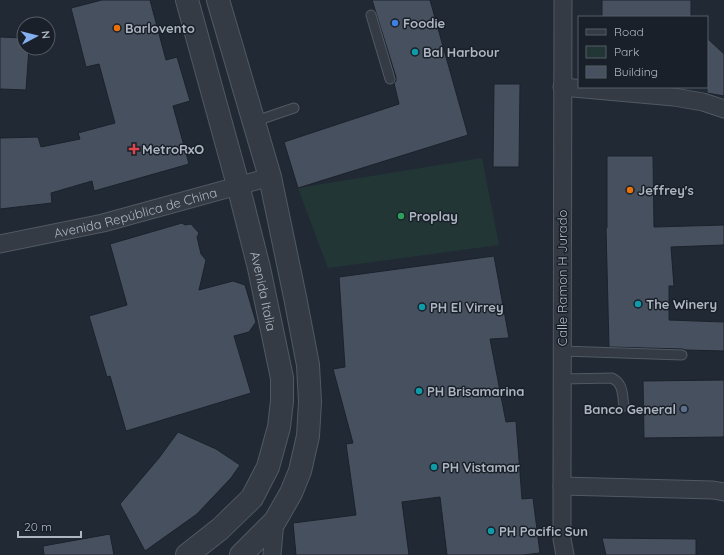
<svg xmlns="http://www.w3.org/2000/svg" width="724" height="555" viewBox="0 0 724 555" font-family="Quicksand,sans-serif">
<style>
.green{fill:#233636}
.building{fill:#47505e;stroke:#1b222c}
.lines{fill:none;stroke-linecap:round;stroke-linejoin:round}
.service-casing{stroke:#515963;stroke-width:11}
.minor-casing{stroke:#515963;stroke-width:19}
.tertiary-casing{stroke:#515963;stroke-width:24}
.service{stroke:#343b45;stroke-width:9}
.minor{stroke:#343b45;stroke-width:17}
.tertiary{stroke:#343b45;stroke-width:22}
.shop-dot{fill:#3f7fe0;stroke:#192029;stroke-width:1.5}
.food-dot{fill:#e8710a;stroke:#192029;stroke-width:1.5}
.culture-dot{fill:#0f9aa8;stroke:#192029;stroke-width:1.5}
.health-dot{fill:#e0444e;stroke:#192029;stroke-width:1.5}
.leisure-dot{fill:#2e9e5b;stroke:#192029;stroke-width:1.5}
.service-dot{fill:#5c6f8a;stroke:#192029;stroke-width:1.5}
.labels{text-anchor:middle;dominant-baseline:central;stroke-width:3;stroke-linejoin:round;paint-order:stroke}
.poi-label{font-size:13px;font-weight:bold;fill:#aeb6c2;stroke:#192029;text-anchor:start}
.street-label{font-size:13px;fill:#aeb6c2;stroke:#192029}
</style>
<rect width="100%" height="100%" fill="#212934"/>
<path class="green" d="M482,158L499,245L328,268L298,188Z"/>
<path class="building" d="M102,0H150L166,60L177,57L190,101L173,106L189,164L94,191L92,181L51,193L52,203L0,209V138L38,137L41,147L80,139L78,133L115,123L99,64L86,67L71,8Z
M372,0H430L468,135L298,188L284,142L399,104L394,83L396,81V77Z
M602,0H691V17H602Z
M0,37L24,38V48H29L26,90L0,89Z
M707,38L724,54V96L707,93Z
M494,84H520L519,167H493Z
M607,156H653L654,227L724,225V245L671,247L674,286H669V320L724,322V351L686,350L682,349L609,347L606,228H607Z
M182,223L185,225L191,224L199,233L197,237L201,254L206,260L199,290L233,281L245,285L256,322L249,332L234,336L251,393L126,431L110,376L107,377L89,316L127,305L110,244Z
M494,256L509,338L490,339L506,422L516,421L522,499L533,498L540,553L523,555H447L440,497L402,502L409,555H296L293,523L356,515L346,444L353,443L333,369L345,367L339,277Z
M724,380V437L644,438L643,381Z
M178,432L216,449L240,465L231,478L197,514L145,551L120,504L159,458Z
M110,534L114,555H44L43,546Z
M602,538L696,539V555H606Z"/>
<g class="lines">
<defs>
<path id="service" d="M371,15L390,79
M253,122L294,108
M562,351L682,355
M562,379L612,378C624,384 622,395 624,406"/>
<g id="minor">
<path d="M563,0L562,486V539L565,555"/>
<path d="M562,87L674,97L703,102L724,109"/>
<path id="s1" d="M0,244L103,223L270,177"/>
<path d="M562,486L713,490L724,492"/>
<path d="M272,555L275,521"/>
</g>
<g id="tertiary">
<path id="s2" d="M187,0L238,185L259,268L282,378V401L279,427L268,467L252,498L220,529L187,555"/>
<path d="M218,0L270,177L295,297L308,365L310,402L308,436L300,471L291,493L275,521L241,555"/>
</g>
</defs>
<use href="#service" class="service-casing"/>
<use href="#minor" class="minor-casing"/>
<use href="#tertiary" class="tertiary-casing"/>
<use href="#service" class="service"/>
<use href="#minor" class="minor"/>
<use href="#tertiary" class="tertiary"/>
</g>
<circle class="shop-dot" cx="395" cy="23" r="4"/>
<g class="food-dot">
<circle cx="117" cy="28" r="4"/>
<circle cx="630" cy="190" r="4"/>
</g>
<g class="culture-dot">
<circle cx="415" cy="52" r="4"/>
<circle cx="638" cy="304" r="4"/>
<circle cx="422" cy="307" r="4"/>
<circle cx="419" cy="391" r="4"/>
<circle cx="434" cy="467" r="4"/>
<circle cx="491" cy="531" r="4"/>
</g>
<path class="health-dot" d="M132 143h4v4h4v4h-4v4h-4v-4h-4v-4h4z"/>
<circle class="leisure-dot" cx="401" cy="216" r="4"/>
<circle class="service-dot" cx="684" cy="409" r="4"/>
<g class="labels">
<g class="poi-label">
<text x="403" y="23">Foodie</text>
<text x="125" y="28">Barlovento</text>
<text x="423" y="52">Bal Harbour</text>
<text x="142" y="149">MetroRxO</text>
<text x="638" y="190">Jeffrey's</text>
<text x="409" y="216">Proplay</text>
<text x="646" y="304">The Winery</text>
<text x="430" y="307">PH El Virrey</text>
<text x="427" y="391">PH Brisamarina</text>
<text x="676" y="409" text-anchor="end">Banco General</text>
<text x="442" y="467">PH Vistamar</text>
<text x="499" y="531">PH Pacific Sun</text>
</g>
<g class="street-label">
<text stroke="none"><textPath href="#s1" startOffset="139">Avenida República de China</textPath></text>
<text transform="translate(562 278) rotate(-90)">Calle Ramon H Jurado</text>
<text stroke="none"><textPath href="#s2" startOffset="301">Avenida Italia</textPath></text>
</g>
</g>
<rect x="578" y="16" width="130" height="72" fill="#192029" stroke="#555c66"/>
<rect x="586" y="29" width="20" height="6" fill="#343b45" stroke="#555c66"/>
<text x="614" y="36" font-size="12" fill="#aeb6c2">Road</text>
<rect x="586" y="46" width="20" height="12" fill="#233636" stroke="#555c66"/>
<text x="614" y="56" font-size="12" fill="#aeb6c2">Park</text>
<rect x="586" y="66" width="20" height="12" fill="#47505e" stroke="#555c66"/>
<text x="614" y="76" font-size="12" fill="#aeb6c2">Building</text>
<g transform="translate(36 36) rotate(83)"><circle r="19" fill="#192029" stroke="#555c66"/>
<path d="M0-3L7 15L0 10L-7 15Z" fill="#85b0f0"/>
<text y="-6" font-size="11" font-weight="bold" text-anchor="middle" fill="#aeb6c2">N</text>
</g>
<path d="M18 531v6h63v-6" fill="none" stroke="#aeb6c2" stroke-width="2"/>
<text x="24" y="531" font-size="12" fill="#aeb6c2" stroke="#192029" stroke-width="3" paint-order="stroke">20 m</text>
</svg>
